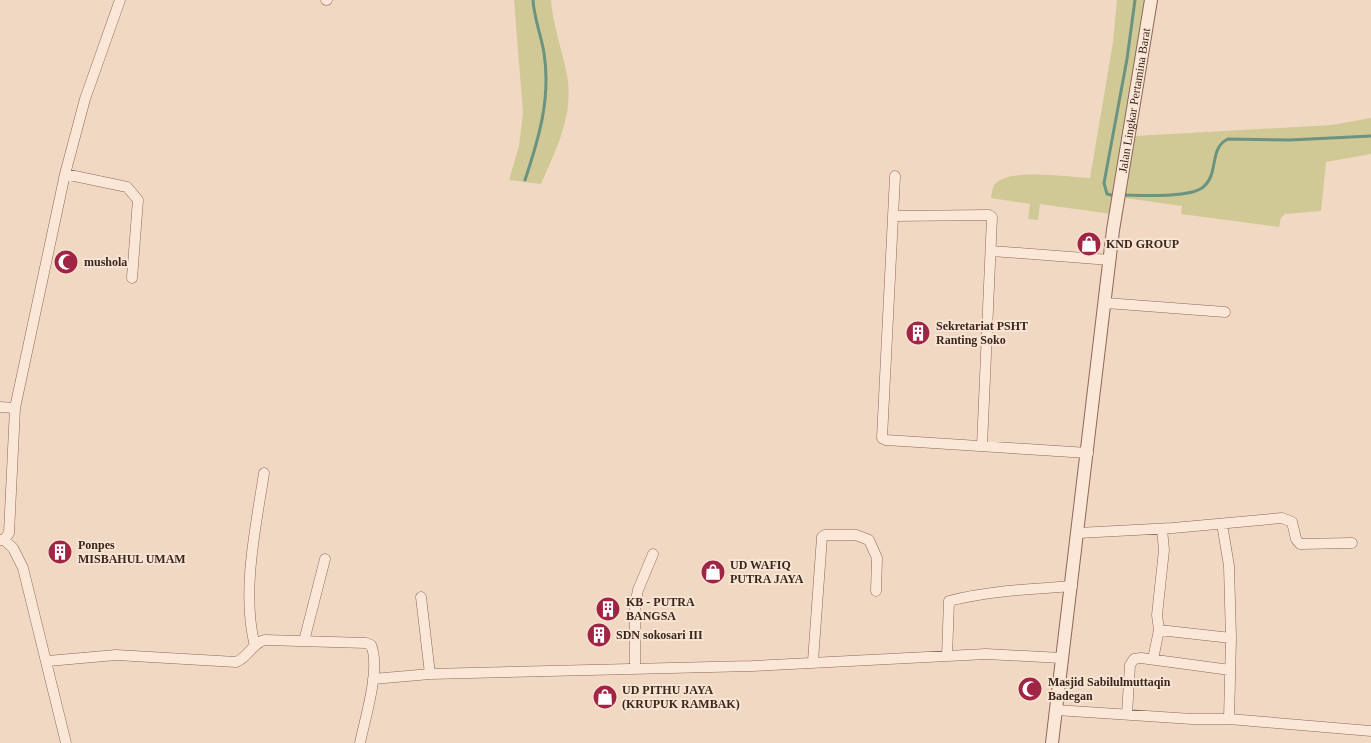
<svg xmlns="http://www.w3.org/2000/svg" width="1371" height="743" viewBox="0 0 1371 743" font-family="Georgia,serif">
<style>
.green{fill:#d0c996}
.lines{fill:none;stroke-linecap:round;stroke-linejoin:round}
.stream{stroke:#6b937f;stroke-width:3}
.minor-casing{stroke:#8d6758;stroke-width:11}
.tertiary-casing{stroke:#8d6758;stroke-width:14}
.minor{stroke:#fbe7d7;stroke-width:10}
.tertiary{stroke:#fbe7d7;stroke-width:12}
.labels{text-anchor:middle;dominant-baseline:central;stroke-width:4;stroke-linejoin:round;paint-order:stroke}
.street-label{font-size:12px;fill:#3c251d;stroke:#f8e4d3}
.poi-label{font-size:12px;font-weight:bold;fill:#3c251d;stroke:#f8e4d3;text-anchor:start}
</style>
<rect width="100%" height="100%" fill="#f1d8c3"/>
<path class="green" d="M514,0H551C553,26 562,49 567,75C574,115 557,148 541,184L509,180L519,146L523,113Z
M1117,0H1146L1111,214L1040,204L1038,220L1028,219L1030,204L991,198C992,193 992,187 996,183C1013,168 1068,177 1090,178L1113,42Z
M1371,118V154L1326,162L1321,211L1285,214L1281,218L1279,227L1181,214L1182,206L1125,198L1135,136L1332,125Z"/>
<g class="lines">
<path class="stream" d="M525,180C539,138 551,98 544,53C541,35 534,18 533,0
M1121,195C1140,195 1187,198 1202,188C1220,175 1208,148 1228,139L1290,140L1371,136
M1115,196L1107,194L1104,183L1127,59L1135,0"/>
<defs>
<path id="minor" d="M326,0H327
M65,174L127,187L138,200L132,278
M895,176L882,438L886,440L1088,453
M893,216L989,215L992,217L982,446
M992,251L1110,260
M1106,303L1225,312
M0,407L15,408
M1222,524L1229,566L1231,638
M1162,529L1164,550L1157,615L1159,630L1231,638L1229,719
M1078,533L1173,528L1282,518L1292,522L1296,539L1300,544L1352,543
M0,540H4L9,533L15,408L65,174L85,99L120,0
M4,540L13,548L23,568L66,743
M421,597L430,674
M304,641L325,559
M255,646C241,593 256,526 264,473
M947,656L949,601C989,591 1030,589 1072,586
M1153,659L1159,630
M48,661L116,655L236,662C248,658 253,642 265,640L366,643L371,645C381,668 365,718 360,743
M813,661L822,537L825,535H856L869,540L877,558L876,591
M635,668V605L638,590L653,554
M373,679L430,674L752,666L986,654L1062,658
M1056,710L1192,719H1229L1371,731
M1127,714L1130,665L1134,659L1141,658L1230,670"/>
<g id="tertiary">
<path id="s1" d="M1052,743L1113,230L1151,0"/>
</g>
</defs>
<use href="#minor" class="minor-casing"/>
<use href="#tertiary" class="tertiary-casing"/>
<use href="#minor" class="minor"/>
<use href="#tertiary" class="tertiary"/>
</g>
<defs>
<symbol id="shop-disc" viewBox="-11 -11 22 22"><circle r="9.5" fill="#a02443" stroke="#f8e4d3"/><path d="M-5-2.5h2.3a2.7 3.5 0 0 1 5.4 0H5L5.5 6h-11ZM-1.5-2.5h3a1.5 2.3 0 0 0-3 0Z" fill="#fff"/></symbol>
<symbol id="mosque-disc" viewBox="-11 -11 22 22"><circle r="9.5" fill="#a02443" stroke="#f8e4d3"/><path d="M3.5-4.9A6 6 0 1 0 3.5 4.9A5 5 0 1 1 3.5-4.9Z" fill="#fff"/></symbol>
<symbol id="building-disc" viewBox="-11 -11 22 22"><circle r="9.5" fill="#a02443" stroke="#f8e4d3"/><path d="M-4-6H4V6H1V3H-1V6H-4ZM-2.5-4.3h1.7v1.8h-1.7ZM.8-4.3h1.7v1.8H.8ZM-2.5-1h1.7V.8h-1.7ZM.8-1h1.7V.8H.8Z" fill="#fff"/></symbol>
</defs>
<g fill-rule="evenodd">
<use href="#shop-disc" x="1075" y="230" width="28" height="28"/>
<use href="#mosque-disc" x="52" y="248" width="28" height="28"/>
<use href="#building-disc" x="904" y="319" width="28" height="28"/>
<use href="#building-disc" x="46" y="538" width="28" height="28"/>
<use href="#shop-disc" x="699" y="558" width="28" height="28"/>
<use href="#building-disc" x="594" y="595" width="28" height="28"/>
<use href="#building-disc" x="585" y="621" width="28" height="28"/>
<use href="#mosque-disc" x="1016" y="675" width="28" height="28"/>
<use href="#shop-disc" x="591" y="683" width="28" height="28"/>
</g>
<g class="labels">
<g class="street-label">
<text stroke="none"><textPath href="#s1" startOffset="648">Jalan Lingkar Pertamina Barat</textPath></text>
</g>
<g class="poi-label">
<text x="1106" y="244">KND GROUP</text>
<text x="84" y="262">mushola</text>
<text x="936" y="326">Sekretariat PSHT<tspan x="936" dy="14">Ranting Soko</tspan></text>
<text x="78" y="545">Ponpes<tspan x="78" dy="14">MISBAHUL UMAM</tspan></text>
<text x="730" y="565">UD WAFIQ<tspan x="730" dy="14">PUTRA JAYA</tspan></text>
<text x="626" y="602">KB - PUTRA<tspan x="626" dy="14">BANGSA</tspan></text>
<text x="616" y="635">SDN sokosari III</text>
<text x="1048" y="682">Masjid Sabilulmuttaqin<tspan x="1048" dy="14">Badegan</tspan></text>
<text x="622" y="690">UD PITHU JAYA<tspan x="622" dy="14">(KRUPUK RAMBAK)</tspan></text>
</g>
</g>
</svg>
